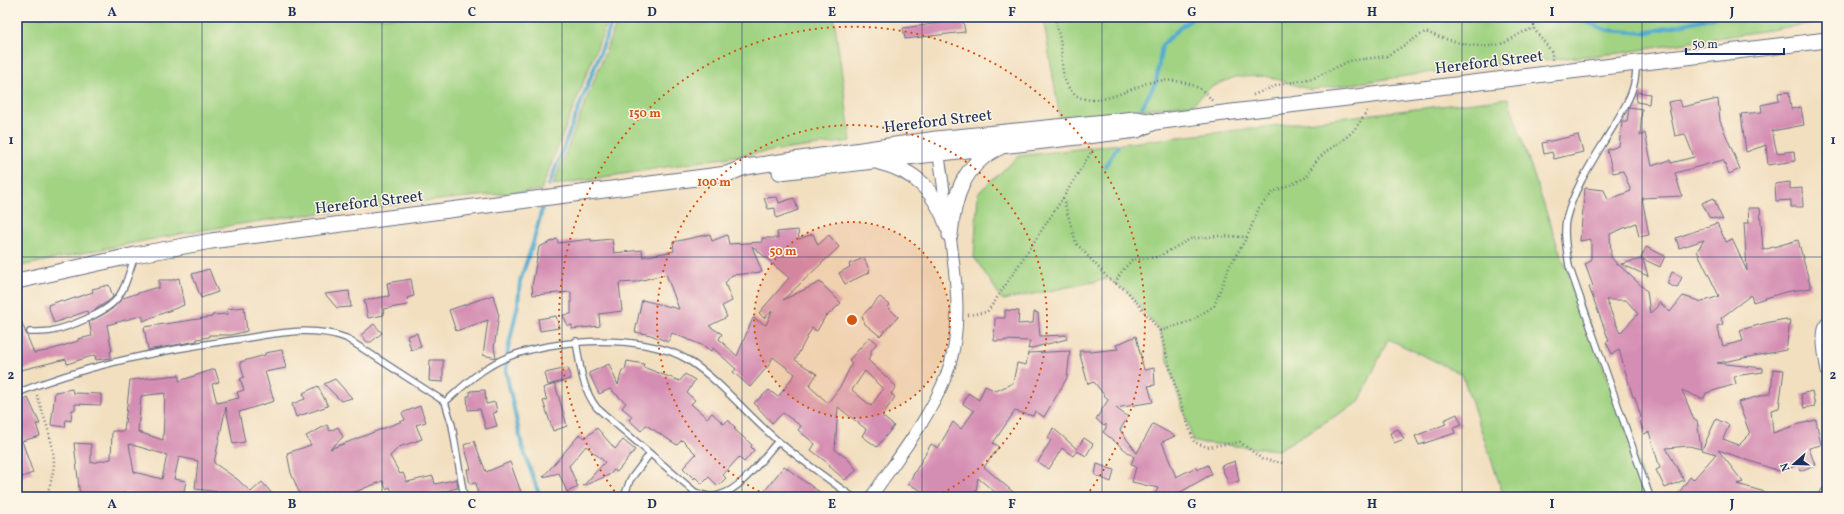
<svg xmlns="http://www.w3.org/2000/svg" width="1844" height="514" viewBox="0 0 1844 514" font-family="Vollkorn,serif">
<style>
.green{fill:#a1d383;stroke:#5e8170}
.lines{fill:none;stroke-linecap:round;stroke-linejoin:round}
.stream{stroke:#52acd0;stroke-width:4}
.building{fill:#d58eb3;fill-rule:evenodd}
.service-casing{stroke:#666d80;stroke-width:8}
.minor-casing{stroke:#666d80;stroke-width:13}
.secondary-casing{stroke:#666d80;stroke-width:17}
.path{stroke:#666d80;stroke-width:2.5;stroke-dasharray:1 3;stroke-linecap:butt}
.service{stroke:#fff;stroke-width:5.5}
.minor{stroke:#fff;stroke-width:11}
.secondary{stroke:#fff;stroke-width:15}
.grid{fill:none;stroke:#1b2f5e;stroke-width:1;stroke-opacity:0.55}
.ring{fill:none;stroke:#d45514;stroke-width:2;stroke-dasharray:2 4}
.labels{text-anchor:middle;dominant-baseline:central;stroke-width:3;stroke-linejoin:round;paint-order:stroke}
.street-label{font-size:16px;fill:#1b2f5e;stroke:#fcf5e5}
.centre{fill:#d45514;stroke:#fcf5e5;stroke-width:2}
.ring-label{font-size:12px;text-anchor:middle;font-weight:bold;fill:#d45514;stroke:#fcf5e5;stroke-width:3;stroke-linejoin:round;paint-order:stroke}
.neatline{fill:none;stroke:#1b2f5e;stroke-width:1.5}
.grid-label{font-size:13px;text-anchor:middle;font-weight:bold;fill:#1b2f5e}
</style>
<rect width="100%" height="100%" fill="#fcf5e5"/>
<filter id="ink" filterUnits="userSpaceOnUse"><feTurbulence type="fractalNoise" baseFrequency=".025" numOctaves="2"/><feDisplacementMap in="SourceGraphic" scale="8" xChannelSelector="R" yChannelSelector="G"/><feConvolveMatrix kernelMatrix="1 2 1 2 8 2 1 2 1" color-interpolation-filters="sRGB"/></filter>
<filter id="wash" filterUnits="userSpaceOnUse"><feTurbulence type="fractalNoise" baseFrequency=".012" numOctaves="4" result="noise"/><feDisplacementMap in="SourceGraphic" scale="16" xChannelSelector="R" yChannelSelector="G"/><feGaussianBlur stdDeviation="0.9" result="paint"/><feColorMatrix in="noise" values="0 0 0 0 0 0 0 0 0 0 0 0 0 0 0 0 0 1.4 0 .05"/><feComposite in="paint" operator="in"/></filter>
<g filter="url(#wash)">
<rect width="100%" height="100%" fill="#f2dfc0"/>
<path class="green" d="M17,17H609L541,190C455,198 368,207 282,218C193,230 104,248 17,267Z
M619,17H834L851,141L742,155L553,185Z
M1043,17H1827V21L1620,53L1460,68L1311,90L1266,76L1235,77L1211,87L1193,104L1060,119Z
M1508,98L1559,250L1581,303L1650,497H1504L1462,374L1388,339L1359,402L1278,450L1194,442L1176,389L1160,331L1127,291L1109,279L1003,300L974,257L978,193L1019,156Z"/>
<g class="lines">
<path class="stream" d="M1572,17L1607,30L1644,33L1715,17
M1142,107L1156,82L1162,45L1182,26L1195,17
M1105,166L1118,146
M549,185L614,17
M540,497L522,446L506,372L508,349L518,304L520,281L533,243L542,209"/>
</g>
<g id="blocks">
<path class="building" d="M963,20L965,32L905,39L903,28Z
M1637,92L1650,94L1649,104L1636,102Z
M1789,92L1791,109L1801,107L1804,125L1772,131L1777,153L1794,151L1795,161L1768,165L1766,145L1746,152L1741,114L1762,112L1761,105L1779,101L1778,93Z
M1718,99L1720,121L1740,169L1729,174L1723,160L1675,173L1682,196L1642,198L1649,235L1639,237L1636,223L1610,234L1611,257L1616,263V265H1619L1647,291L1650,313L1657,307L1659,302L1670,312L1683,296L1702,302L1719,296L1697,251L1704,240L1679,248L1676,238L1717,223L1726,242L1732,239L1747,271L1744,223H1749L1748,208H1760L1763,250L1798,240L1811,288L1785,292L1753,302L1751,295L1721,318L1723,324L1717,326L1723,346L1743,341L1740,330L1770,322L1786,319V321H1790L1786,350L1717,363L1763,368V372L1734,376L1736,384L1706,393L1704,398H1700L1682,390L1694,420H1697L1701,449L1689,446L1666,448L1684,480L1665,488L1656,470L1660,468L1653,445L1649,432L1644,434L1639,418L1641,417L1635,397H1633L1619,350L1612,354L1606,342L1609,341L1589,287L1593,286L1585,264L1591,261V239L1580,241L1585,188L1604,190L1608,200L1631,191L1623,171L1613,173L1607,150L1619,146L1622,122H1627L1629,107L1642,109L1640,136L1645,133L1652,166L1670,160L1671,163L1694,157L1685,134L1675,136L1668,102L1680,100L1682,107ZM1606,300H1626L1638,314L1620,333Z
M1578,135L1583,152L1554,159L1552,152L1544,154L1542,143Z
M1790,182V189L1802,188L1803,207H1791V200L1776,201L1775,184Z
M777,197L779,203L794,198L798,210L776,218L775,208L768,209L764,198Z
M1714,198L1718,210L1723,220L1709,217L1702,203Z
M798,230L799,239L813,234L818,245L829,235L839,247L783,300L820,282L841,303L827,316L826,315L817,331L812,328L795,360L817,374L809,386L828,403L842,384L852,363L849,360L870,337L877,343L870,352L872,353L868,360L896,386L891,394L895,397L882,416L894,426L877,447L862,436L866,429L838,407L835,450L847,458L857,470L845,480L829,466L830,465L811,450L815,444L798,430L801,426L783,413L772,423L754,403L769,390L778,397L795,374L773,357L769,365L750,387L733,372L736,369L713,348L711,351L704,346L672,333L668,342L651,335L635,332L642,300L679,309L666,274L635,282L619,283L622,311L599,314L600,326L572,329V325L568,326L563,315L571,314V292L533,295L532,286L539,247L557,239L558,243L591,239V241L612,239L614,253L642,250L643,257L674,251L673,242L710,234L712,241L727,235L729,244L762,242V238H778L777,232ZM752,246L789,278L759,313L764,318L772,311L766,325L753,318L737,356L719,339L722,334L709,326L727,317L722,306L732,301L725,283L732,275L762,272ZM865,371L884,390L883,389L871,406L852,390Z
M1646,247L1665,256L1660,267L1643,259L1648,276L1621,264L1642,259L1641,258Z
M864,258L870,272L845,284L839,273L850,267L849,264Z
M209,269L218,292L201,298L192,274Z
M1672,272L1682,277L1677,288L1667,284Z
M179,278L184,305L143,321V317L140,316L107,325L112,351H110L111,358L96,360L95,355L67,364L66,359L21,370L17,354V311L34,353L47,351L78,341V339L92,336L89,322L112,309L123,298L154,288H159V280H173Z
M411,279L414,296L407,298L408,305L383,309L384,315L368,318L364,300L389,296L387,283Z
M109,285L113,297L107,302L88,314L87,311L54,323L48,305L62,300L63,302L93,292L92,289Z
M349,291L351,307L337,308L325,294Z
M493,295L498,313L499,314L494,348L496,358L483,355L488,320L456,331L449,310Z
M880,297L890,305L888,307L898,317L880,336L865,324L862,316Z
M244,307L247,331L231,335H209V337L197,339V341L148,350L144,327L212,317V315L228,314L227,309Z
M1005,310L1019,311L1018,324L1033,323L1034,312L1038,313L1040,336L1066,335L1067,339L1028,349L1030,341L1005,340V341H994L995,318H1005Z
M556,316L559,328L540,331L538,319Z
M374,324L382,333L371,342H367L361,335Z
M417,333L421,347L411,350L407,336Z
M1136,336L1144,370L1154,368L1155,385L1148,386L1153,402L1116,408L1128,417L1120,430L1137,453L1153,424L1175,436L1162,442L1176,477L1196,467L1197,470L1208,465L1212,474L1172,497H1154L1158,488L1132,482L1136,467L1131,464L1134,457L1103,432L1106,428V424L1104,426L1096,419L1108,400L1094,382L1088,384L1079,351H1090V352L1118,349L1116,345Z
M282,350L286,368L265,372L274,401L239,412L245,442L233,444L226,407L214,463L237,479L251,492L262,482L275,497H218L220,492L195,489L198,461L179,457L174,479L186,481L183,496L159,492V496L124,493L125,497H80L74,443L91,444V463L111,459L112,431H124L130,380L179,375V381L215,369L219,382L212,384L217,403L239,398L237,392L244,390L240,379L244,377L240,362L265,355V353ZM165,393L163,440L138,432L141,396ZM129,444L167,455L162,479L134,472Z
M1070,351L1067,378L1044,417L1035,411L1033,416L1015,411L993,443L999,447L984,467L1019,497H1001L978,478L975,497H934L908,484L931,444L938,448L953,422L961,429L974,411L963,404L968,393L979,400L985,386L996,391L1013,383L1017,363L1026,365L1028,353Z
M430,360H443V382L429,381Z
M627,361L644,364L643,367L680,381L685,374L695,380L687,393L695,400L691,404L707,418L712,413L724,424L728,420L736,428L734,429L752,445L751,447L754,450L744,462L739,457L723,475L726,478L718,486L709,477L702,484L695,477L694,479L683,468L696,454L682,440L677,445L646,425L641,431L629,420L632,416L622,408L626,403L610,389L599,394L589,373L609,364L618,385L622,370H625Z
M568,368L571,379L548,385L545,373Z
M1773,369L1784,370L1779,408L1771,410L1773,433L1799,424L1816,420L1821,445L1809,448L1815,465L1800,471L1798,465L1779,471L1718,450L1743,482L1737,484L1772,494V497H1676L1690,477L1693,480L1716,454L1702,450L1716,419L1729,425L1723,439L1739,445L1750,434L1738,402L1771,393Z
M335,379L352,398L341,401L324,384Z
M555,384L567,426L553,431L543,401L547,400L543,388Z
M318,386L328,406L296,417L292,404L305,399L303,393Z
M72,389L73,393L101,394V405L75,404V410H72L71,421L66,420L65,427L51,425L55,392Z
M485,390L486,404L495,402L497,412L493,413L497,426L486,429L480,409L468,410L467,396H470V391Z
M1812,391L1815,406L1804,408L1801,394Z
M28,398L40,424H36L40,436L22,441L33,473L19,478L17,472V403Z
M420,406L426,422L416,425L422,439L399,447L390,456L400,474L403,473L407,482L433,476L435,484L457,479L458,488L421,497H394L390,487L386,489L383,481L342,497H301L291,473L287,453L311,445L306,436L327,425L330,431L338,427L343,437L330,449L405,420L402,413Z
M1457,414L1462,425L1453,428L1455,433L1419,445L1415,436L1446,424L1444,420Z
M597,428L615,449L623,440L635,450L617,472L614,470L609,475L583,486L605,462L586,446L569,466L578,487L567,492L559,473L543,477L580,434L585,438Z
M1053,428L1077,449L1084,438L1093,444L1086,456L1077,451L1073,456L1062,448L1049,469L1038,462L1051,440L1048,438Z
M1398,429L1404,439L1394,443L1390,433Z
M474,441L486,472L510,462L522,495L515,497H478L476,483L470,484L467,469H471L464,445Z
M1235,461L1239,481L1229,484L1221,466Z
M1097,464L1114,470L1111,482L1095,475Z
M784,466L804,481L827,497H760Z"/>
</g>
</g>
<g filter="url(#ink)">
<use href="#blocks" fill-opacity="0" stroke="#666d80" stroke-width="1"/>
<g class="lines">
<defs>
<path id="service" d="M1636,64C1637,90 1625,106 1613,127C1596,156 1574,187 1566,220C1563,235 1567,251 1569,266L1650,497
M30,332C37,332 44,332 51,331C69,327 103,314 115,301C126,289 129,271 135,256
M576,341C580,365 582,389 597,408L695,492C703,495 711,498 719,495C741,490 763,458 778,441
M17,393C88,364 165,349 241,339C276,334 312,325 346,338L445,402
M445,402C459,390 474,375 490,366C535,338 642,331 688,360C722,382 747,415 778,441C802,461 828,479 853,497
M445,402L452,425L464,497
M624,497L630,480L649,455"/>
<path id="minor" d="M1827,322C1819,334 1825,357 1827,372
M871,497C896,460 930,418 946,376C965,327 955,271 948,221C944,196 942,170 937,146
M1824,497L1827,493"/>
<path id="secondary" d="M879,162C916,171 936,192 948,227
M780,172L1137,130L1155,122L1224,113L1827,40
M950,235C953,199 963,163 1000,147
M17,281L135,255L211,241L727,174L745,167L936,139L1135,119L1155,122"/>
</defs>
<use href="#service" class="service-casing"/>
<use href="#minor" class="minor-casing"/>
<use href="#secondary" class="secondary-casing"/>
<path class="path" d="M1055,17C1057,27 1060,37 1061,47C1062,60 1061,76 1069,88C1086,114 1127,90 1147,83C1165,78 1188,80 1203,91C1207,93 1210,98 1213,102
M1534,17V29
M1253,95L1278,85L1314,78L1349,61L1387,56L1425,32C1449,40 1481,53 1506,42C1516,37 1523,30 1534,29L1552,52V61
M1063,198L1076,243L1109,279L1127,291L1160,331L1176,389L1194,442L1207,447L1240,442L1262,459L1283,463
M1115,283L1122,271L1132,260L1158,257L1190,239L1217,236L1247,237L1259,208L1273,192L1307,177C1316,153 1335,148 1351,133C1358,126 1363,117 1368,109
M968,315L987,312L995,301L1063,198L1093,149
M1160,331L1191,321L1214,306L1229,267L1247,237
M37,395C43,416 54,441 54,464C53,475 50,486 46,497"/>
<use href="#service" class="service"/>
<use href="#minor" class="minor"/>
<use href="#secondary" class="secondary"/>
</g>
</g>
<path class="grid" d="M202,17V497M382,17V497M562,17V497M742,17V497M922,17V497M1102,17V497M1282,17V497M1462,17V497M1642,17V497M17,257H1827"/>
<circle cx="852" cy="320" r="98" fill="#d45514" fill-opacity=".12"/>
<g class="ring">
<circle cx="852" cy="320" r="98"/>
<path d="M770 497A195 195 0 1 1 934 497"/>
<path d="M618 496A293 293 0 1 1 1086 496"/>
</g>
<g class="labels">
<g class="street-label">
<text transform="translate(1489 63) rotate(-7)">Hereford Street</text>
<text transform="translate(938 122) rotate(-7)">Hereford Street</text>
<text transform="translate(369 203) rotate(-7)">Hereford Street</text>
</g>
</g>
<circle cx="852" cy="320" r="6" class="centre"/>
<g class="ring-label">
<text x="645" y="117">150 m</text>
<text x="714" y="186">100 m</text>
<text x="783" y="255">50 m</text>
</g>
<rect width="1844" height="514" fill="none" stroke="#fcf5e5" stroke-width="44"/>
<g transform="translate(1794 464) rotate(250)" stroke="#fcf5e5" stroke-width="3" paint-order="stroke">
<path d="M0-3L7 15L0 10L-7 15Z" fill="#1b2f5e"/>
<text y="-6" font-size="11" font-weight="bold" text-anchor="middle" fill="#1b2f5e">N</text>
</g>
<path d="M1686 48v6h98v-6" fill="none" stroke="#1b2f5e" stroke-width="2"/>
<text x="1692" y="48" font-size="12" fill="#1b2f5e" stroke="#fcf5e5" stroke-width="3" paint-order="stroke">50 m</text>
<rect x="22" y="22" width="1800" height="470" class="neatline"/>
<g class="grid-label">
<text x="112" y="16">A</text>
<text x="292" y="16">B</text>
<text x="472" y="16">C</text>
<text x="652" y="16">D</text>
<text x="832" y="16">E</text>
<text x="1012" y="16">F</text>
<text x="1192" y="16">G</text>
<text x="1372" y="16">H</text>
<text x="1552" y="16">I</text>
<text x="1732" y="16">J</text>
<text x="11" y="144">1</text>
<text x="1833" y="144">1</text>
<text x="11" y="379">2</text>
<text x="1833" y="379">2</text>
<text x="112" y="508">A</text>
<text x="292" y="508">B</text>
<text x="472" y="508">C</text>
<text x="652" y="508">D</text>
<text x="832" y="508">E</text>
<text x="1012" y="508">F</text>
<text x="1192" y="508">G</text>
<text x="1372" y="508">H</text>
<text x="1552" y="508">I</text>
<text x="1732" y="508">J</text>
</g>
</svg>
